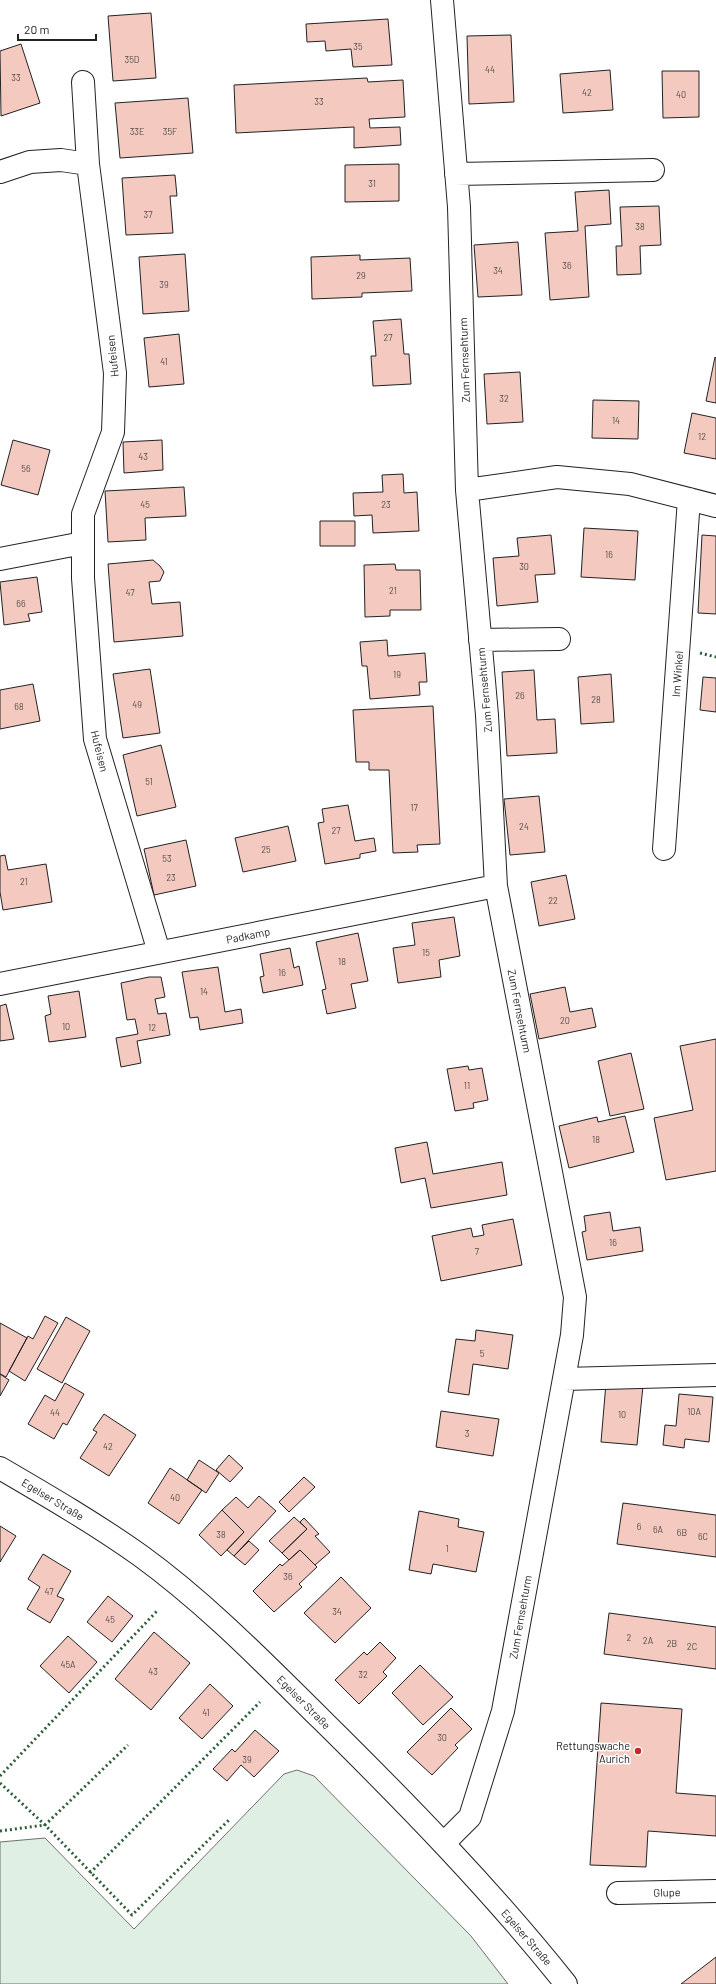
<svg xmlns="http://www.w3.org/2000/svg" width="716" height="1984" viewBox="0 0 716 1984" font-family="Barlow,sans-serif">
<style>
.green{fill:#e0efe3;stroke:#6f6f6f}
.building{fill:#f3c9c0;stroke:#222}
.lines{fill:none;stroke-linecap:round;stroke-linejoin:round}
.street-casing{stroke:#222;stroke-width:24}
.secondary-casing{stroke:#222;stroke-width:24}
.street{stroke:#fff;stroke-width:22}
.secondary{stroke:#fff;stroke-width:22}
.hedge{stroke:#2f5e38;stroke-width:3;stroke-dasharray:2 3;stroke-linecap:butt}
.poi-dot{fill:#c62828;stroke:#fff;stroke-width:1.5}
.labels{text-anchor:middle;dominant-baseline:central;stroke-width:3;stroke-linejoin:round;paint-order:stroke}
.number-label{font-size:9px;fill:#564c4a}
.street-label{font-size:11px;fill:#222;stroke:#fff}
.poi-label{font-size:11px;fill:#222;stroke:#fff;text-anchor:end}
</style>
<rect width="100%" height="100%" fill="#fff"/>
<path class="green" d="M297,1770L314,1776L471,1936L508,1984H0V1842L45,1838L134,1929L284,1774Z"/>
<path class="building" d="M151,13L156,78L113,81L108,16Z
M388,19L392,65L353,67L351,49L326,51L325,41L307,42L306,24Z
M511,35L514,102L469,104L467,36Z
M21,44L40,103L1,116L0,51Z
M610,70L613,110L563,113L560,74Z
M662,71H699V117L663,118Z
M367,78L368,82L403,80L405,117L369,119L370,128L400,127L401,145L354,148V127L236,133L234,85Z
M188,98L193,153L120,158L115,103Z
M399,164V201L345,202V165Z
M175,175L177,196H170L173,233L126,235L122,178Z
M609,190L611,224L585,226L589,297L550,300L545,233L578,231L575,192Z
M659,206L661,245L640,246L641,274L617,275L616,246H622L620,207Z
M518,242L522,295L478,297L474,245Z
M185,254L189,311L143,314L139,257Z
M360,255V260L410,258L412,291L362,293V297L312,299L311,257Z
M401,319L404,354H409L411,384L373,386L371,356H376L373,321Z
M179,334L184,384L149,387L144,338Z
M715,357L716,358V403L706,401Z
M520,372L523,422L487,424L484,374Z
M593,400L639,401L638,439L592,438Z
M692,413L716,418V459L684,453Z
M13,440L50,450L38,495L1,485Z
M162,440L163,470L124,473L123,442Z
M403,474L404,493L417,492L419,531L373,533L372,515L354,516L353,493L383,492L382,475Z
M184,487L186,516L145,518L146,540L108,542L105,491Z
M320,521H355V546H320Z
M584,528L638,531L635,580L581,577Z
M551,535L555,574L535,575L538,602L497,606L493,558L519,556L517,538Z
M702,535L716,536V614L698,613Z
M153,560L160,566L164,572L160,581L149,582L152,604L180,602L183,636L114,642L108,564Z
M395,564L396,570H420L421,610H390V616L365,617L364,565Z
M37,577L42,612L28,614L30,621L4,625L0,582Z
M387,640L388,656L425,653L427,682H419L420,695L370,699L367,666H362L360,642Z
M150,669L160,733L123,738L113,674Z
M534,670L537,720L555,719L557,753L507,756L502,672Z
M611,674L614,722L581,724L578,677Z
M703,677L716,678V712L700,710Z
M33,684L40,721L0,729V690Z
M433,706L440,844L417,845L418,852L393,853L389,770H369V762H356L353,710Z
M161,745L176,807L137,816L123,755Z
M539,796L545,852L510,855L504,799Z
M348,805L355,841L374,838L376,851L360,854V858L325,864L318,823L324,822L322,809Z
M288,826L296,861L243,872L235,838Z
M186,840L196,886L154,895L144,849Z
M5,855L8,870L46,864L52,902L3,910L0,892V856Z
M566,875L575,919L539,926L531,882Z
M454,917L460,956L439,960L441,977L398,983L393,948L415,945L412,923Z
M358,933L368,981L351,984L356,1008L327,1014L322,990L326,989L316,942Z
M290,948L294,968L299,966L303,985L263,993L260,977L264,976L260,954Z
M218,967L225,1012L241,1009L243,1023L200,1030L198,1017L190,1018L182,972Z
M149,977H161L165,997L155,999L158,1014L166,1013L170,1035L137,1041L141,1063L121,1067L116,1038L138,1034L135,1019L127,1020L121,983Z
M565,987L570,1012L592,1008L596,1027L539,1039L530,994Z
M79,991L86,1037L49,1042L45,1016L51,1014L48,996Z
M6,1004L14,1039L0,1041V1006Z
M716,1039V1171L666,1180L654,1118L693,1110L680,1046Z
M631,1053L644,1109L610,1116L598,1061Z
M468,1066L469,1070L482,1068L488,1100L473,1103L474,1108L455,1111L447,1069Z
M625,1116L634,1152L569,1168L559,1126L597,1117L598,1122Z
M427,1142L433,1174L502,1162L507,1195L431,1208L425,1178L401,1183L395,1148Z
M610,1212L613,1231L640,1227L643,1251L587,1260L582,1232L586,1231L584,1216Z
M513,1219L522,1265L441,1281L432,1236L471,1228L473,1237L484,1235L482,1225Z
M45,1316L58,1323L25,1381L9,1371L28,1336L33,1339Z
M66,1317L90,1331L62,1383L37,1369Z
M0,1323L27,1338L6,1377L0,1374Z
M476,1330L513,1335L508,1369L473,1364L469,1395L448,1392L456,1339L475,1341Z
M0,1374L9,1380L0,1396Z
M65,1383L84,1394L67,1425L63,1423L54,1439L28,1424L45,1395L55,1401Z
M606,1383L643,1386L637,1445L601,1442Z
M679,1394L713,1397L709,1442L685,1439L684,1448L663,1445L665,1425L676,1426Z
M441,1411L499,1419L493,1456L436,1447Z
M104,1414L136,1435L109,1476L80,1458L97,1432L93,1430Z
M229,1455L243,1468L230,1482L216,1470Z
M199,1460L219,1473L206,1493L187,1480Z
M170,1468L202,1490L179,1524L148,1503Z
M304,1477L315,1487L289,1512L279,1502Z
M259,1496L276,1511L234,1556L227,1550L244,1532L222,1510L236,1497L248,1508Z
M623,1503L716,1515V1557L617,1544Z
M222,1510L244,1532L221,1556L199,1535Z
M419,1511L459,1519L458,1527L484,1532L476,1572L433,1564L431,1574L409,1570Z
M294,1517L307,1529L282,1553L269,1541Z
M304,1518L319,1534L315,1536L330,1552L315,1565L300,1550L289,1560L282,1553L307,1529L300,1522Z
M0,1526L16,1536L0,1562Z
M249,1541L259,1550L245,1565L234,1556Z
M300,1550L317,1567L299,1584L302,1587L274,1612L253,1591L280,1564L282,1566Z
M43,1554L71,1571L57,1596L64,1599L50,1623L27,1609L40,1587L28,1579Z
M341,1577L371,1608L335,1643L304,1613Z
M108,1596L133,1616L112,1642L87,1622Z
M609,1613L716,1627V1669L604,1654Z
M154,1632L190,1663L151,1710L115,1679Z
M68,1636L97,1662L69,1693L40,1666Z
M380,1642L396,1658L383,1672L387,1676L359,1704L335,1680L364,1652L367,1655Z
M420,1665L453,1697L423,1725L392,1693Z
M210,1684L233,1706L202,1739L179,1718Z
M601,1703L682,1709L676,1793L716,1796V1836L648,1831L646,1867L590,1865Z
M451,1708L472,1729L455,1745L458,1748L432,1775L407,1752Z
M255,1730L279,1751L254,1777L241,1765L227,1781L213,1769L232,1749L235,1752Z
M716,1957V1984H681Z"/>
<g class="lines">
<defs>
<path id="street" d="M442,0L459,207L467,490L487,715L496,886L575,1297L572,1335L503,1711L470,1817L444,1843
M83,82L88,164
M0,172L30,162L61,160L88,164L115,373L113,432L83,514V578L95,739L159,952
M456,174L653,170
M467,490L557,477L630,484L716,506
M0,559L83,543
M480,640L559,639
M664,849L689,499
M0,984L496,886
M564,1379L716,1375
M618,1893L716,1891"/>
<path id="secondary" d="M0,1468C48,1496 96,1524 141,1556C207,1604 264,1663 322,1720C407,1804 491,1890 566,1984"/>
</defs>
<use href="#street" class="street-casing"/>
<use href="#secondary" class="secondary-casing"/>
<use href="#street" class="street"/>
<use href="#secondary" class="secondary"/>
<path class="hedge" d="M700,653L716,657
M0,1776L157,1611
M0,1783L45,1825L132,1915L229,1820
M0,1831L45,1825L128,1745
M90,1873L260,1702"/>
</g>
<circle class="poi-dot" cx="638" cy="1751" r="4"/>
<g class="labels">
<g class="number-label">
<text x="358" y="46">35</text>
<text x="132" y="59">35D</text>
<text x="490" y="69">44</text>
<text x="16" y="77">33</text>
<text x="587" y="92">42</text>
<text x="681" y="94">40</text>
<text x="319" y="101">33</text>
<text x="137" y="131">33E</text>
<text x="170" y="131">35F</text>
<text x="372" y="183">31</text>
<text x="148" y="214">37</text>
<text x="640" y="226">38</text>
<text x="567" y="265">36</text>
<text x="498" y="270">34</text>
<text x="361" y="275">29</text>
<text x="164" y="284">39</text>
<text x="388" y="337">27</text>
<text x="164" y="361">41</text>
<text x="504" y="398">32</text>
<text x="616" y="420">14</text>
<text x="702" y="436">12</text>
<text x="143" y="456">43</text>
<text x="26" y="468">56</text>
<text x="145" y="504">45</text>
<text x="386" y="504">23</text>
<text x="609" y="554">16</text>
<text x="524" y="566">30</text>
<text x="393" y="590">21</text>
<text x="130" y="592">47</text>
<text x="21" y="603">66</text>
<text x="397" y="674">19</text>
<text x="520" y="695">26</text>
<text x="596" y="699">28</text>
<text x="137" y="704">49</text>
<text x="19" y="706">68</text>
<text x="149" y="781">51</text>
<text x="414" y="807">17</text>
<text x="524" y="826">24</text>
<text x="336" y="830">27</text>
<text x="266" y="849">25</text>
<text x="167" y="858">53</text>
<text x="171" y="877">23</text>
<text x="24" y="881">21</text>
<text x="553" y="900">22</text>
<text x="426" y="952">15</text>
<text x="342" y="961">18</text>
<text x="282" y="972">16</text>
<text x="204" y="991">14</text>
<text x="565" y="1020">20</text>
<text x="66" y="1026">10</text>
<text x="152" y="1027">12</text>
<text x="467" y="1085">11</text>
<text x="596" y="1139">18</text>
<text x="613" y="1242">16</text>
<text x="477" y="1251">7</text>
<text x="482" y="1353">5</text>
<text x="694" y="1411">10A</text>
<text x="55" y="1412">44</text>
<text x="622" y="1414">10</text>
<text x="467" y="1433">3</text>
<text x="108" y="1446">42</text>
<text x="175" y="1497">40</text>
<text x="639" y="1526">6</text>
<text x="658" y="1529">6A</text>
<text x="682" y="1532">6B</text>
<text x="221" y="1534">38</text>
<text x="703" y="1536">6C</text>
<text x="447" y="1548">1</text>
<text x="288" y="1576">36</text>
<text x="49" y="1591">47</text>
<text x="337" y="1611">34</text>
<text x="110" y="1619">45</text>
<text x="629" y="1637">2</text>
<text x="648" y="1640">2A</text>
<text x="672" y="1643">2B</text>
<text x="692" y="1646">2C</text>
<text x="68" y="1664">45A</text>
<text x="153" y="1671">43</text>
<text x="363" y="1674">32</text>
<text x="206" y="1712">41</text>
<text x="442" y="1737">30</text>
<text x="247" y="1759">39</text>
</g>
<g class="street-label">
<text transform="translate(112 356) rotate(-96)">Hufeisen</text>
<text transform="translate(464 360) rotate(-92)">Zum Fernsehturm</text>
<text transform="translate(677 674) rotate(-86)">Im Winkel</text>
<text transform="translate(484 690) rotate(-95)">Zum Fernsehturm</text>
<text transform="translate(100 751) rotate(76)">Hufeisen</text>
<text transform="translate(248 935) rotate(-11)">Padkamp</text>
<text transform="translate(520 1011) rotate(79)">Zum Fernsehturm</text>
<text transform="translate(53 1499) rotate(31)">Egelser Straße</text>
<text transform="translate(520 1617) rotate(-80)">Zum Fernsehturm</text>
<text transform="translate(304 1702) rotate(45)">Egelser Straße</text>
<text transform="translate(667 1892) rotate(-1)">Glupe</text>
<text transform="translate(527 1937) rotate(49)">Egelser Straße</text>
</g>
<g class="poi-label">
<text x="630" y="1745">Rettungswache<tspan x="630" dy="13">Aurich</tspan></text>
</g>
</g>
<path d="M18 34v6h78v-6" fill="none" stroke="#222222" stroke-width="2"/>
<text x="24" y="34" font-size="12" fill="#222222" stroke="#ffffff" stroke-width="3" paint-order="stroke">20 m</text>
</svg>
